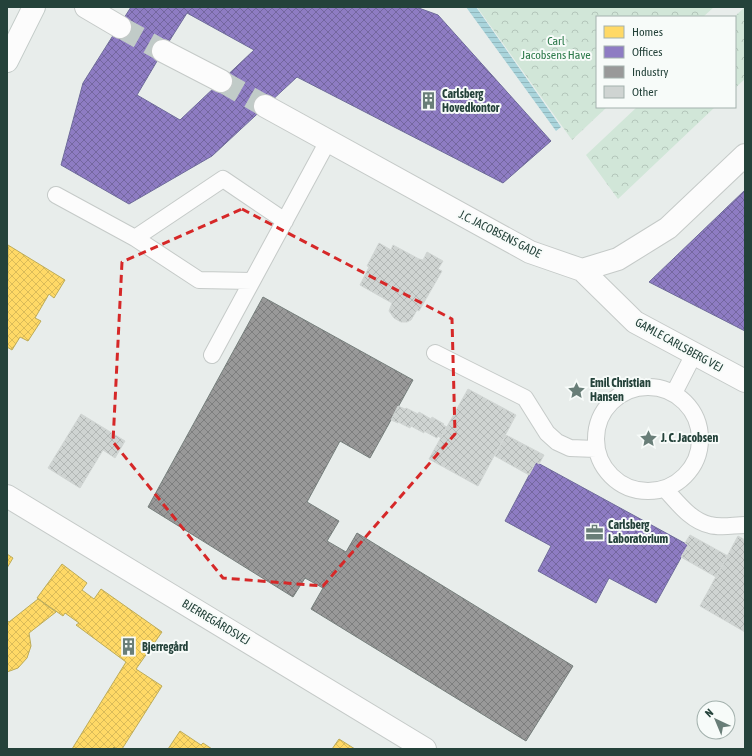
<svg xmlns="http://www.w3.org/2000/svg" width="752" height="756" viewBox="0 0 752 756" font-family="'Asap Condensed',sans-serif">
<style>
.forest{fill:url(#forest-crowns)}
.water{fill:url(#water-rules)}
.homes{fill:url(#homes-cross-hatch);stroke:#bdac59}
.offices{fill:url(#offices-cross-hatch);stroke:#6e6b9a;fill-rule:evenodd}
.industry{fill:url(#industry-cross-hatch);stroke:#767f7c}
.building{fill:url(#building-cross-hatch);stroke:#d1d6d4}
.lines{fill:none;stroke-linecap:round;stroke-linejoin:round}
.street-tunnel{stroke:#c1cbc8;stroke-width:22;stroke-dasharray:22 11;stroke-linecap:butt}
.lane-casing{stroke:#c5cac8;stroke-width:18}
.street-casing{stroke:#c5cac8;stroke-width:24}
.secondary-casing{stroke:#c3cbc8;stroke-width:24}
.lane{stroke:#fcfcfc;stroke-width:16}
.street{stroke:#fcfcfc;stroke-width:22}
.secondary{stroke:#fcfcfc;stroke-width:22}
.marked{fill:none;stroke:#d62828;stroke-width:3;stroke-dasharray:8 5;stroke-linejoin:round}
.labels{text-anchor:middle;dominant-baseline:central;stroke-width:4;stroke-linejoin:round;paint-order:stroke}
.park-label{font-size:12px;fill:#2d7a4b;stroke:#f7fbf9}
.poi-label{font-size:12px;font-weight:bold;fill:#24423a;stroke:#f7fbf9;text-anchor:start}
.street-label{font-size:12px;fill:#24423a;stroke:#f7fbf9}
</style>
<defs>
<pattern id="forest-crowns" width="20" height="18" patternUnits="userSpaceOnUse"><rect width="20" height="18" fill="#d1e6d8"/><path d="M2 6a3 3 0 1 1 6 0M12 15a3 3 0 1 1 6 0" fill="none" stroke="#b3c6ba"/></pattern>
<pattern id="water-rules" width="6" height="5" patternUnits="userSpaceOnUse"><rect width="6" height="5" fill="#a9d4db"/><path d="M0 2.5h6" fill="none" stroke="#91b7bd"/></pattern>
<pattern id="homes-cross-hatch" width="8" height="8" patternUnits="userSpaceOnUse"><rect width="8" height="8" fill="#ffd966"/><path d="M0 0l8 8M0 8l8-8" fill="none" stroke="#dabb59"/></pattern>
<pattern id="offices-cross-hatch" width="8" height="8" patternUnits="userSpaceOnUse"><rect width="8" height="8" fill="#8e7cc3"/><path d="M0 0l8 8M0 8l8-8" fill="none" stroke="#74679f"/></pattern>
<pattern id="industry-cross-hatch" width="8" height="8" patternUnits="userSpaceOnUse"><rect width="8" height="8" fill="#999"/><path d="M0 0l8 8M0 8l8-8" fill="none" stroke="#7d7e7e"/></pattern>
<pattern id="building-cross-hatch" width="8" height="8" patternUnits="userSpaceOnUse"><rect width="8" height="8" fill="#cfd4d2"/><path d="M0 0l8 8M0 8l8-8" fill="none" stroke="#b2b7b5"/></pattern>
</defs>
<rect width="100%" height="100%" fill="#e8edeb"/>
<path class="forest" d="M477,7H714L703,17H597V107H607L572,140Z
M745,7V79L735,88V17H734Z
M637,107H715L618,199L586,155Z"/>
<path class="water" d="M466,7H476L561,127L556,131Z"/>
<path class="homes" d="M8,245L65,280L54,298L49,294L35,318L41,321L28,341L20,337L12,350L7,347Z
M7,554L13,558L7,568Z
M62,564L87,583L82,590L94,599L101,589L162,632L136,669L162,686L122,749H116L114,747L112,749H72L126,662L76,625L79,623L65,613L63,616L37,598Z
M38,599L56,612L29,633L31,646L27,658L18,668L7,672V621L9,622Z
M180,731L201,745L203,743L212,749H168Z
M339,739L355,749H332Z"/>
<path class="offices" d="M131,7H416L438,15L551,141L503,183L297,77L212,156L129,204L61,165L83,83ZM187,13L254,50L180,120L137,95L163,51Z
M745,190V331L649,282Z
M536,462L688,545L656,603L609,578L596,603L538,571L551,546L505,521Z"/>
<path class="industry" d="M263,297L413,380L370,458L340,441L307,502L339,521L327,541L346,552L357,533L573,666L526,741L311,609L323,588L305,578L293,597L148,507Z"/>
<path class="building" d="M379,243L391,250L393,245L419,259L423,260L427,252L443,261L438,269L442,271L419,311L417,310L411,320L407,322H401L394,318L389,311L392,303L360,285L369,267L367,266Z
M468,389L516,415L478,486L429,459Z
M398,406L405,409L406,408L418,414L419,412L431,419L432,417L444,424L443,425L447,427L441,438L438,436L437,438L424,431V433L411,426L410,428L398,422V423L391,420Z
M81,414L125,441L115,458L103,450L80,488L48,468Z
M506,435L544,455L539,464L536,462L529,475L495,456Z
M690,535L728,556L716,577L681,557L688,545L685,543Z
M738,536L745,540V632L700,606Z"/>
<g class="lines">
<path class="street-tunnel" d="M120,27L163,51
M221,81L265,106"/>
<defs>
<path id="lane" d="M56,195L135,238L199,280L252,281
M135,238L223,179L285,221
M435,353L525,398L547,433L557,442L570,448L596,449
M212,355L328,141
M596 439a52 52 0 1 1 104 0a52 52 0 1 1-104 0Z
M674,393L694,354
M665,489C678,503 691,521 710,525C721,528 734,525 745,525"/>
<path id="street" d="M86,7L120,27
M163,51L221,81
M265,106L530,252L582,270L618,259L668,228L745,155
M582,270L635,322L745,381
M7,496L425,749"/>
<path id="secondary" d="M7,61L34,7"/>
</defs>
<use href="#lane" class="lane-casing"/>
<use href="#street" class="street-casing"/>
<use href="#secondary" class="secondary-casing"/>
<use href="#lane" class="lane"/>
<use href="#street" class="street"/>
<use href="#secondary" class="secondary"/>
</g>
<path class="marked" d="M242,209L452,319L455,434L323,586L223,578L113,442L122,262Z"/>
<defs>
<symbol id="building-bare" viewBox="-9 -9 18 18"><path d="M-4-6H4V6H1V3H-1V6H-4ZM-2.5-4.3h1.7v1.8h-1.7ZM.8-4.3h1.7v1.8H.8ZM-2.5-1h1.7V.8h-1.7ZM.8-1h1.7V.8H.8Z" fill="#697e78" stroke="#f7fbf9" stroke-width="2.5" paint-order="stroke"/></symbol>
<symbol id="sight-bare" viewBox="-9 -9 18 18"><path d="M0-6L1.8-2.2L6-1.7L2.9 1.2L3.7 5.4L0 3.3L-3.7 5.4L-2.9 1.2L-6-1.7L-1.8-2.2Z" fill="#697e78" stroke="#f7fbf9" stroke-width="2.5" paint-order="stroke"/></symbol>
<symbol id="office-bare" viewBox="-9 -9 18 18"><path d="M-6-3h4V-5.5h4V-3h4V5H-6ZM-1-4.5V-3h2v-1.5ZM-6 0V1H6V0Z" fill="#697e78" stroke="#f7fbf9" stroke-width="2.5" paint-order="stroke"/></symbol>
</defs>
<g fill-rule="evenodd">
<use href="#building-bare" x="416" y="88" width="25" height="25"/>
<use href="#sight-bare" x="564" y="378" width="25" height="25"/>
<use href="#sight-bare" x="636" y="426" width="25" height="25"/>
<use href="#office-bare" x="582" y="520" width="25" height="25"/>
<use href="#building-bare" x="116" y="634" width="25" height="25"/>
</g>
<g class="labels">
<g class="park-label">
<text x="556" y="41">Carl<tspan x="556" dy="14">Jacobsens Have</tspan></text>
</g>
<g class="poi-label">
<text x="442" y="94">Carlsberg<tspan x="442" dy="14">Hovedkontor</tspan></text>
<text x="590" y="383">Emil Christian<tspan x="590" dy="14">Hansen</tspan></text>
<text x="661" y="438">J. C. Jacobsen</text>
<text x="608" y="525">Carlsberg<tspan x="608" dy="14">Laboratorium</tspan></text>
<text x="142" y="647">Bjerregård</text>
</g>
<g class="street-label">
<text transform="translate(500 234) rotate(27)">J.C. JACOBSENS GADE</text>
<text transform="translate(679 345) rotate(29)">GAMLE CARLSBERG VEJ</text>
<text transform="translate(216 622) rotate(31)">BJERREGÅRDSVEJ</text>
</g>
</g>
<rect width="752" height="756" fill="none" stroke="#24423a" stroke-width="16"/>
<rect x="596" y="16" width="140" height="92" fill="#f7fbf9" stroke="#a3b1ad"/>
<rect x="604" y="26" width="20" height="12" fill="#ffd966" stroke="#a3b1ad"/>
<text x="632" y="36" font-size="12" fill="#24423a">Homes</text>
<rect x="604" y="46" width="20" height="12" fill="#8e7cc3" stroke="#a3b1ad"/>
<text x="632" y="56" font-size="12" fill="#24423a">Offices</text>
<rect x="604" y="66" width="20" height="12" fill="#999999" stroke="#a3b1ad"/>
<text x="632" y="76" font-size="12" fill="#24423a">Industry</text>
<rect x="604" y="86" width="20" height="12" fill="#cfd4d2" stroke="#a3b1ad"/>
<text x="632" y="96" font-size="12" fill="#24423a">Other</text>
<g transform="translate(716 720) rotate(316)"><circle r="19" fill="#f7fbf9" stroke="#a3b1ad"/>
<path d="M0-3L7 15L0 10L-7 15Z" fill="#697e78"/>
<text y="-6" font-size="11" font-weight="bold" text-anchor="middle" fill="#24423a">N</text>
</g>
</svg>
